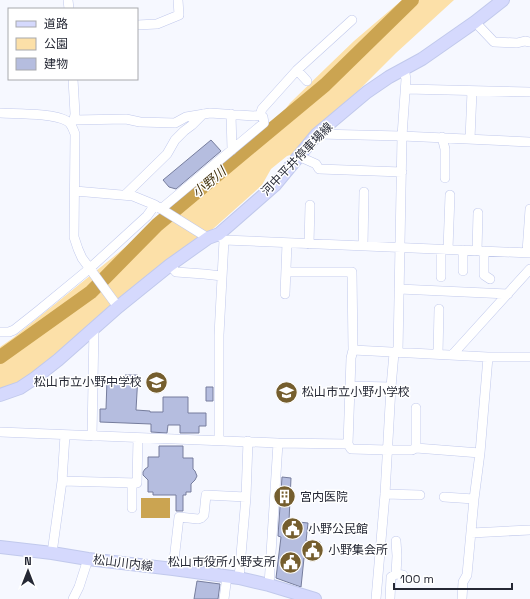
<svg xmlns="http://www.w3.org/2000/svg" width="530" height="599" viewBox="0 0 530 599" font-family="'Space Grotesk','Noto Sans JP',sans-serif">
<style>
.green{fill:#fce0a8}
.water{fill:#cba451}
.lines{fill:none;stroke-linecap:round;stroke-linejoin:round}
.river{stroke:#cba451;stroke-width:14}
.building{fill:#b5bddf;stroke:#767d9d}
.minor-casing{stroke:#c1c9ec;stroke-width:10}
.secondary-casing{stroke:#c1c9ec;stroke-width:14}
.minor{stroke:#fff;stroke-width:9}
.secondary{stroke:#d5d9fd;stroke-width:12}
.labels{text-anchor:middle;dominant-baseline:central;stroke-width:3;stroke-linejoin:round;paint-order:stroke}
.street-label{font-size:12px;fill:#252835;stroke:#fff}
.poi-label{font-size:12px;fill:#252835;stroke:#fff;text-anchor:start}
.water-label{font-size:13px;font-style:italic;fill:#40300b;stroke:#fff}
</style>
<rect width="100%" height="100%" fill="#f6f8ff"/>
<path class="green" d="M402,0H454L396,53L360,89L322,123L293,154L287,156L271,169L262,185L214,228L191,245L107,310L20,384L0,390V347L13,338L164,216L214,172L274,124L290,103L328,66L354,41Z"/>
<path class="water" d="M141,498H170V518H141Z"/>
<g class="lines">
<path class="river" d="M0,357L91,292L157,225L325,85L412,0"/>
</g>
<path class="building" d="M211,140L221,151L176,189L169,187L163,180Z
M125,375H138L136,410L150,411V412H163V397H188V413H206V426H199V433H180V425H168L167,433L151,432V424L100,422V409H106L107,380H125Z
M206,387H213V401H206Z
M159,446H183V458H193V469L195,471L197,476L195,480L191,484V492H186V495H183V511H176V495H153V492H148V480L143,475V472L145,469L148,467V457H159Z
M282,477L291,478L289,521L308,523L306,541L320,542L317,559L304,558L301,587L276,578L281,537L278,536Z
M197,581L220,584L218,599H194Z"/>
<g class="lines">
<defs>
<path id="minor" d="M68,0L69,9
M475,22L494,42L517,43L525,41L530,42
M137,25L157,24L179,15L178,0
M297,70L307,81
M73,79L75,114L74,120
M406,89L530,92
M0,113C17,114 53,113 67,121C72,124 73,129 75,134L74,237L78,249L82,258L118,307
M231,114L232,150
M70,123L74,120L126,119L140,122L175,123L186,117L210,113L254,116L260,115L262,109L297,70L352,20
M317,134L402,136L530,142
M442,137L445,149V178
M470,139L472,91
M298,156L316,164L319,169L402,172
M75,191L133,196L155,205L208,238
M125,195L167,154L175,140L184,131L192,125L203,114
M161,209L264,123L263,117L260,115
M224,240L530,253
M309,244L310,205
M363,246L364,192
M441,249V277
M448,249L450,195
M477,251L478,213
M484,251V275L490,279
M527,252L530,209
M170,265L176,272L204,274L222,276
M463,271V250
M286,272H352L353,350
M399,289L508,294
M285,294L287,243
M0,332H9L14,330L38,311L89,269L147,216L155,205
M398,352L402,136L406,79L404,69
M438,354L439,309
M453,354L530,269
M350,386L391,387
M416,408V448
M0,432L278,443L348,444L351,358L353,350L488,357H530
M92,436L94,328
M219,440V335L224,240L221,237
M348,444L351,449L388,450H412L416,448L480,453
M62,481L137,483L138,438
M385,494L420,495
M444,497L474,499
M132,508V483
M471,533L530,530
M396,541L397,556L396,574
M52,553L62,481L65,435
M173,569L179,517L198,519L201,518L204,515L206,495L246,497L248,441
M239,578L246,497
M269,585L278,443
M73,599L79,587L88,559
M224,599L227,576
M376,599L385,494L391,387L394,353
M390,599L391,577L396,574L403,575
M462,599L463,582L467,575L474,499L480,453L488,357"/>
<path id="secondary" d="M0,395L20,388L35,378L58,360L118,307L170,265L208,238L219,234L275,185L317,134L367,92L389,77L422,59L475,22L503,0
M0,547L52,553L88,559L173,569L239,578L269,585L315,599"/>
</defs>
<use href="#minor" class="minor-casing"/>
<use href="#secondary" class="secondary-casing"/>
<use href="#minor" class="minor"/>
<use href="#secondary" class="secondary"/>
</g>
<defs>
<symbol id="school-disc" viewBox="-11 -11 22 22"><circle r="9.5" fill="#755e2e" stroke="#fff"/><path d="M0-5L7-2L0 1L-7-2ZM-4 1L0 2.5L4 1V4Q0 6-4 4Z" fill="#fff"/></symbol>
<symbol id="building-disc" viewBox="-11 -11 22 22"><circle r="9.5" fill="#755e2e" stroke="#fff"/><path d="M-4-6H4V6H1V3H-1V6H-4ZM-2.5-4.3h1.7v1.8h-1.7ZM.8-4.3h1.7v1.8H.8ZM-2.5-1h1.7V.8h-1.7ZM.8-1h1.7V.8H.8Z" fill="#fff"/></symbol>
<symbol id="civic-disc" viewBox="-11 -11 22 22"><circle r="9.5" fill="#755e2e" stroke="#fff"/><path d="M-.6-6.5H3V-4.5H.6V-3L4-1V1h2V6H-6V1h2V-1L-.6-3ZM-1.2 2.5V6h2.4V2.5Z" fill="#fff"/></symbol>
</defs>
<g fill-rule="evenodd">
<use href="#school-disc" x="144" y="370" width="25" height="25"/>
<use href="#school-disc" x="274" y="380" width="25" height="25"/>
<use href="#building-disc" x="272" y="484" width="25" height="25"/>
<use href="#civic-disc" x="280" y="516" width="25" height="25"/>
<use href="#civic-disc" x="300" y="538" width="25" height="25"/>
<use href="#civic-disc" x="278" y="550" width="25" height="25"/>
</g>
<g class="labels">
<g class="street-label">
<text transform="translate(297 159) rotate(-46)">河中平井停車場線</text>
<text transform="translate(123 563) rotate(7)">松山川内線</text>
</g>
<g class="poi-label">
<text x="142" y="382" text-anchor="end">松山市立小野中学校</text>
<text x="302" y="392">松山市立小野小学校</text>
<text x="300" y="497">宮内医院</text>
<text x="308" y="529">小野公民館</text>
<text x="328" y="550">小野集会所</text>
<text x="276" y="562" text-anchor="end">松山市役所小野支所</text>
</g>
<g class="water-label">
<text transform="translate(209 182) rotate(-40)">小野川</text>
</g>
</g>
<rect x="8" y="8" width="130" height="72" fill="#ffffff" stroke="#a8a9ae"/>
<rect x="16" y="21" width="20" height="6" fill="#d5d9fd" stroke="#a8a9ae"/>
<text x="44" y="28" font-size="12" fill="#252835">道路</text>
<rect x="16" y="38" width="20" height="12" fill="#fce0a8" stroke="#a8a9ae"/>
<text x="44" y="48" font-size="12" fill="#252835">公園</text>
<rect x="16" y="58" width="20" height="12" fill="#b5bddf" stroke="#a8a9ae"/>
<text x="44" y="68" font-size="12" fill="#252835">建物</text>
<g transform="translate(28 571)" stroke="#ffffff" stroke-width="3" paint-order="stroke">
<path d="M0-3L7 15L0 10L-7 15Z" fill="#252835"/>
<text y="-6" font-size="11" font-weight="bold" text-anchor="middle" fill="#252835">N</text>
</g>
<path d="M394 583v6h118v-6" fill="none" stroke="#252835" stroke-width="2"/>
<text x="400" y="583" font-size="12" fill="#252835" stroke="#ffffff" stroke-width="3" paint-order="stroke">100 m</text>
</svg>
